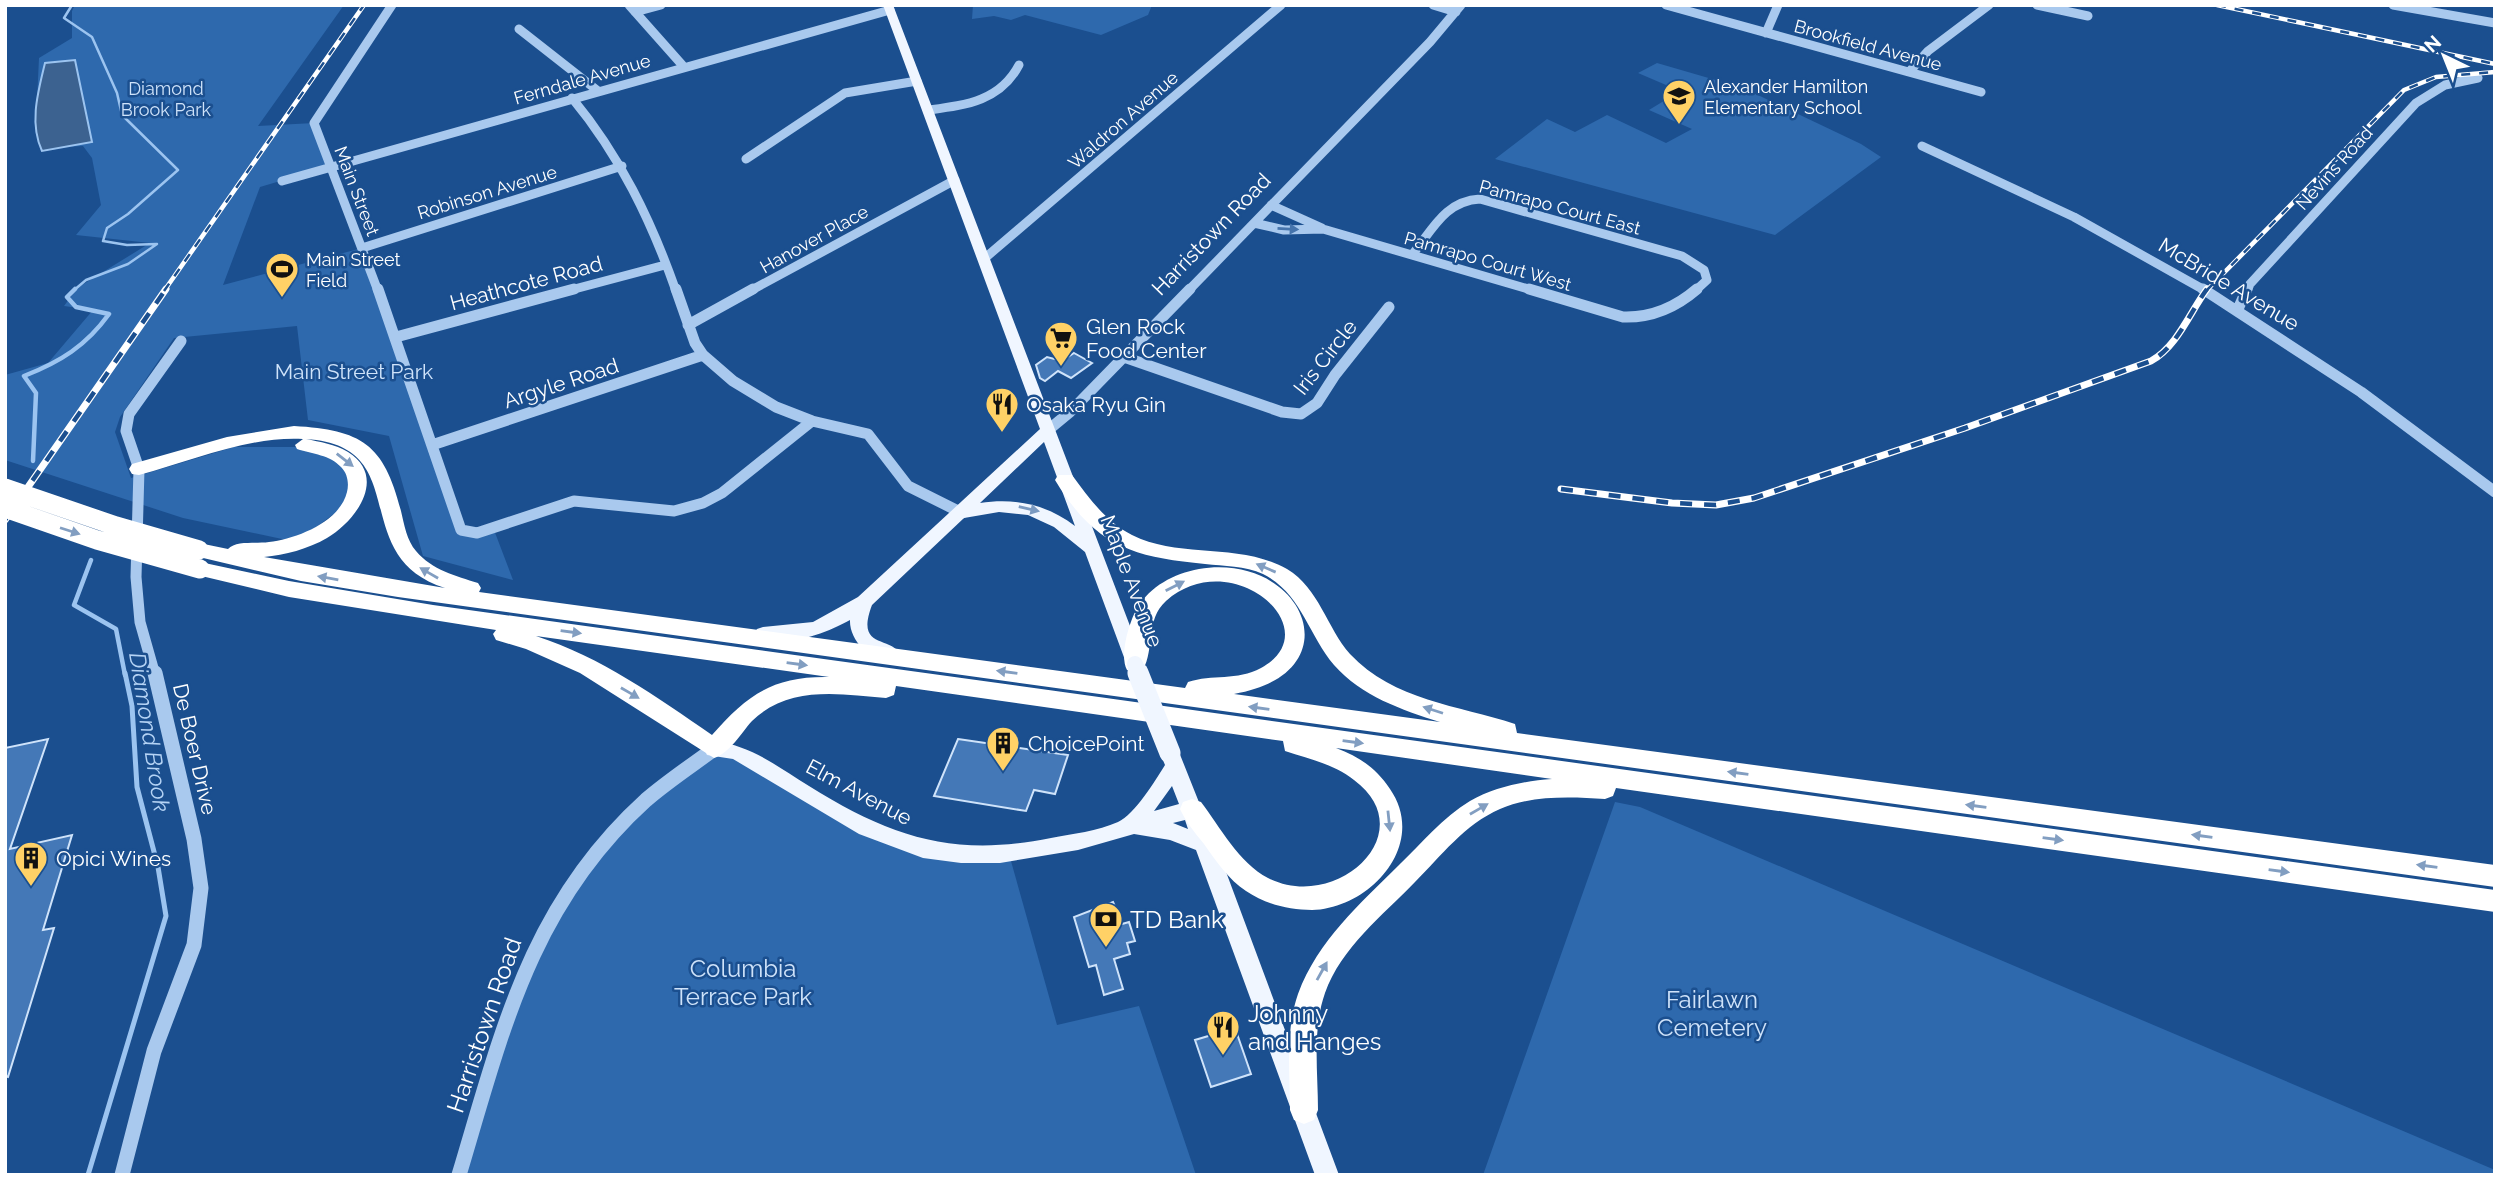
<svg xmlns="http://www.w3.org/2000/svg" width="2500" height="1180" viewBox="0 0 2500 1180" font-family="Raleway,sans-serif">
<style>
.green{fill:#2e69ad}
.water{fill:#3c6290;stroke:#9cc4f0;stroke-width:2}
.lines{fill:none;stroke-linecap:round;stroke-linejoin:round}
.stream-far2{stroke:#9cc4f0;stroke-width:2.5}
.stream-far1{stroke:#9cc4f0;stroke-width:4.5}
.stream{stroke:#9cc4f0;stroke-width:5}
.building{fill:#4478b7;stroke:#cfe3fa;stroke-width:2}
.minor-far2{stroke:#a9c9ee;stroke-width:9}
.minor-far1{stroke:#a9c9ee;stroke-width:11}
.minor{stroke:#a9c9ee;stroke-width:15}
.major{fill:#f0f6ff;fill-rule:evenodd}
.highway{fill:#fff;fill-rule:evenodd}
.rail-far1-casing{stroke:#fff;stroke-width:4.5}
.rail-casing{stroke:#fff;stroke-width:7}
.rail-far1{stroke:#1b4f8f;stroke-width:2.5;stroke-dasharray:9;stroke-linecap:butt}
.rail{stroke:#1b4f8f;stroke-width:4.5;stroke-dasharray:12;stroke-linecap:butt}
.major-bridge-far1{stroke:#f0f6ff;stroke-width:16}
.major-bridge{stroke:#f0f6ff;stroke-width:21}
.highway-bridge{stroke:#fff;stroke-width:19}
.oneway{fill:#4674ac}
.oneway2{fill:#829ec1}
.oneway3{fill:#7b9ac1}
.labels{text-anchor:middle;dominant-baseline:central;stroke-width:5;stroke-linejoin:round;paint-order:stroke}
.far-street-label{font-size:18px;fill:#fff;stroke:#1b4f8f}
.far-poi-label{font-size:18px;fill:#fff;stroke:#1b4f8f;text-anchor:start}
.far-park-label{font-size:18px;fill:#cfe3fa;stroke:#1b4f8f}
.street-label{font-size:21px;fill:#fff;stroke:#1b4f8f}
.poi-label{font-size:21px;fill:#fff;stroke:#1b4f8f;text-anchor:start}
.park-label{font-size:21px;fill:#cfe3fa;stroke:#1b4f8f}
.water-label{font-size:23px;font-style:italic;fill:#b5d3f5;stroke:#1b4f8f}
.near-poi-label{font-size:24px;fill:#fff;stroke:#1b4f8f;text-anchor:start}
.near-park-label{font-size:24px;fill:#cfe3fa;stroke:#1b4f8f}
.near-street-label{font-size:24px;fill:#fff;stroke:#1b4f8f}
</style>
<rect width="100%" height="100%" fill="#1b4f8f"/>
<path class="green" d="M75,5H344L258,126L314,123L331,166L260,187L223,285L362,248L458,526L494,530L513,580L423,556L389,436L308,420L297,326L174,338L120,417L115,432L131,478L234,447H337L362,493L296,542L183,518L5,460V375L48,363L93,310L64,306L77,288L150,243L76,235L101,205L92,158L83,146L45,148L36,122L39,58L72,38V11Z
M973,5H1152L1148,15L1101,35L1025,15L1011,20L994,16L972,19Z
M1657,63L1743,88L1861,144L1881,157L1775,235L1495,159L1547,119L1575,132L1607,115L1666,143L1692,129L1649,110L1680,91L1638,73Z
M714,749L886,838L1009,854L1057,1025L1139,1006L1196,1175H459L528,961L609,840Z
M1615,802L1640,807L2495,1170V1175H1483Z"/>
<path class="water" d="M75,60L92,142L42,151C29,123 38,92 45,63Z"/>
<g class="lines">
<path class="stream-far2" d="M72,5L64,18L92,37L117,93L122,115L178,170L128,214L107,228L103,241L127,245L157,244L128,264L86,280L73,291"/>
<path class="stream-far1" d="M33,461L36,393L24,376C60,362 86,346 109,314L76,307L67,297L75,289
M91,560L74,605L116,629L125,675"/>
<path class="stream" d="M88,1175L166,916L158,867L137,787L132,706L125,673"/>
</g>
<path class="building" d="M1074,353L1092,363L1071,378L1058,371L1045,381L1040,378L1036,365L1047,357L1062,361Z
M48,739L10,849L72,835L43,930L54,928L8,1077L5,1076V748Z
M958,739L1068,755L1055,794L1034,790L1026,811L934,796Z
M1113,902L1122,924L1129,922L1135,941L1127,943L1130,954L1114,959L1123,989L1104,995L1096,965L1089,967L1074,917Z
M1235,1028L1251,1074L1211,1087L1195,1040Z"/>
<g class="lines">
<path class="minor-far2" d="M629,5L684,67
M1433,5L1456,12
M1666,5L1981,92
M2037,5L2088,16
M2393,5L2495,23
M635,12L661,5
M519,29L598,91
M1766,33L1778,5
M1909,72L1928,51L1989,5
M572,98C620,156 651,220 676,291
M929,110C966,105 1000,101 1019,65
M1922,146L2074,217L2206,291
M746,159L845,93L917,81
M282,181L890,10
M1271,205L1322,228
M1254,223L1284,230L1323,229L1535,291
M362,248L622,166
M1412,255C1433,229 1445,201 1480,199L1682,256L1704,270L1707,280L1695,291
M985,258L1281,5
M378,291L314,123L392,5
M567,291L665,265
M750,291L955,180
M1188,291L1430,42L1461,5
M2247,291L2250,284L2416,103L2445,85L2478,78"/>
<path class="minor-far1" d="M378,289L461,530L477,533L574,501L674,511L703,503L722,493L812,421
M676,289L695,343L703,355L733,381L776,407L812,421L868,434L908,486L962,513
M1529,289L1623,317C1652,318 1675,308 1697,289
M2203,289L2361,392L2495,492
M2238,309L2247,289
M688,325L753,289
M396,337L574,289
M1124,357L1282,412L1301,414L1317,403L1335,375L1389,307
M1047,431L1070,412L1190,289
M432,445L703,355
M155,675L140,622L136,577L139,469L126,431L129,414L181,341"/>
<path class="minor" d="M122,1175L154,1051L194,945L201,888L194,839L155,673
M459,1175C502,1032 530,905 646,800C668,781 691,766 714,749"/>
<path class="major" d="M883,5H893L1143,660L1140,665H1128L1125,660L1085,552L1054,527L1028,515L999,512L964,518L872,605C855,650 890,635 901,655L898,660C875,667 849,642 850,620C825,634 785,648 757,639L754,634L757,629L763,627L813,622L858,597L1040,429ZM1044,442L1075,526C1046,504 1015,498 980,503Z
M714,741C753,746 776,766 809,786C891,837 953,858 1051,838C1072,834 1098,831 1118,822C1135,814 1155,781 1165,765L1160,753L1163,747L1170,745L1177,747L1216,845L1339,1175H1315L1196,850L1170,840L1134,834L1078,850L1000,863H961L923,858L859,834L733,759L707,755L704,749L707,743ZM1172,786L1179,804L1154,811ZM1185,820L1188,829L1173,823Z"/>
<path class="highway" d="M294,426C362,430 384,444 401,511C404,524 407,541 416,551C432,570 456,576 478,583L481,588L479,592L1185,688L1188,682C1212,674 1237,681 1261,668C1331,630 1232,543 1166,601C1145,620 1155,648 1143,670L1135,672L1127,670C1119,655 1129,623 1137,608C1151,586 1173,574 1199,569C1304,552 1356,673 1234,694L1440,722C1402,710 1361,696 1334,665C1308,634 1301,593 1263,574C1245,566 1224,566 1205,564C1132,557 1095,546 1055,480L1058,475H1072C1089,498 1106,522 1132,535C1180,559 1239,542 1287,569C1319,588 1327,628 1350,654C1394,701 1458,705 1515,724L1517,733L2495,865V887L398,597L301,581L199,557L192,555L189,550L192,545L199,543L228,549C236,540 256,544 269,542C296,539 340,522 347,492C349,484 348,474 341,467C330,455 313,454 297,449L295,445L303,439C248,436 192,461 139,475L132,474L129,469L132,464L227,437ZM306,439C416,446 345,556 445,588L264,557C285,555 308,549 327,538C356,521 388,477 348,452C335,444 320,442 306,439Z
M200,562L289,581L433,605L2495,890V912L1616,788L1613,796L1605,799C1571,797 1532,795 1500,809C1465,824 1441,856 1415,882C1383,915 1341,948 1325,993C1312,1030 1318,1072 1318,1110L1314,1120L1304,1124L1294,1120L1290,1110C1290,1072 1285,1031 1298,994C1318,940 1360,904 1399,865C1422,843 1443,817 1470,801C1495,787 1524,781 1552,779L1336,748C1360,757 1376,768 1390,789C1428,844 1371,908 1312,910C1289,910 1265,904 1246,891C1229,880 1216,861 1204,844C1195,833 1186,822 1180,809L1183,802L1192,799L1201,802C1220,827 1239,863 1268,878C1337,913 1424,832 1354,780C1334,764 1309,759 1285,751L1283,741L896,686L894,695L886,698C839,694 789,685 752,721C741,733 730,753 714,758L580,673L526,649L496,640L493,634L496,630L289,597L193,574L190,569L193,564ZM536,636L829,677C773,676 747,695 712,735C657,697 601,657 536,636Z"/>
<defs>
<path id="rail-far1" d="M2217,5L2495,64
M164,291L364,5
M2206,291L2404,90L2436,77L2495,72"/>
<path id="rail" d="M1561,489L1672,503L1716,505L1754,498L1965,428L2151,361C2177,347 2190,312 2207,289
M5,520L166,289"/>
</defs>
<use href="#rail-far1" class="rail-far1-casing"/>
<use href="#rail" class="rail-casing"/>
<use href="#rail-far1" class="rail-far1"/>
<use href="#rail" class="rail"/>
<path class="major-bridge-far1" d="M1135,664L1139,675"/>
<path class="major-bridge" d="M1138,673L1170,753"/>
<path class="highway-bridge" d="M5,488L116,526L199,550
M5,508L97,540L200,569"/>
</g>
<defs><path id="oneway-solid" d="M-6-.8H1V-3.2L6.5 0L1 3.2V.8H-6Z" transform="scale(1.75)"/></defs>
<use class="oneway" href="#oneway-solid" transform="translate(1288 229) rotate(3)"/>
<g class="oneway2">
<use href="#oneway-solid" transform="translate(345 460) rotate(38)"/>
<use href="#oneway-solid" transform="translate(70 531) rotate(18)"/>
<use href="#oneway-solid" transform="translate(1266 568) rotate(-157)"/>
<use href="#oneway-solid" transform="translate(429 573) rotate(-150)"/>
<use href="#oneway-solid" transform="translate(328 578) rotate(-170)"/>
<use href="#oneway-solid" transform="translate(1175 586) rotate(-27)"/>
<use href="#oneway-solid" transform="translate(571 632) rotate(8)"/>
<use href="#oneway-solid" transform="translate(797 664) rotate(8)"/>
<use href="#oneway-solid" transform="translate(1007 672) rotate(-172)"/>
<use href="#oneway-solid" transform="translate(630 693) rotate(30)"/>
<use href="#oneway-solid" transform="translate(1259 708) rotate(-172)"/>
<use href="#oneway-solid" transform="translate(1433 710) rotate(-162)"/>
<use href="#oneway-solid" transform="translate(1353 742) rotate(8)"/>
<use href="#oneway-solid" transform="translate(1738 773) rotate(-172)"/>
<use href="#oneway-solid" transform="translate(1976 806) rotate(-172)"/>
<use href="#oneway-solid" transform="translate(1479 809) rotate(-30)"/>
<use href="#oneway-solid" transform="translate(1389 821) rotate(84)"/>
<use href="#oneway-solid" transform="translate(2202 836) rotate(-172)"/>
<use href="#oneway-solid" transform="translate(2053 839) rotate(8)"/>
<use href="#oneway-solid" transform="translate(2427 866) rotate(-172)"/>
<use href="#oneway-solid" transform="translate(2279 871) rotate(8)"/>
<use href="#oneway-solid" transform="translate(1322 971) rotate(-61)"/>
</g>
<use class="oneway3" href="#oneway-solid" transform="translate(1029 509) rotate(13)"/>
<defs>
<symbol id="school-pin" viewBox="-11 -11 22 30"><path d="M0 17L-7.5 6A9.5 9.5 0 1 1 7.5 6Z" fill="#ffd166" stroke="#1b4f8f"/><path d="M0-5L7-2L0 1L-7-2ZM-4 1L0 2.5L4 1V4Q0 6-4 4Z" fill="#111"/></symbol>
<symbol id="stadium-pin" viewBox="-11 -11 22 30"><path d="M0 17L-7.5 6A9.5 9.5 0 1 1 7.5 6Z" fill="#ffd166" stroke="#1b4f8f"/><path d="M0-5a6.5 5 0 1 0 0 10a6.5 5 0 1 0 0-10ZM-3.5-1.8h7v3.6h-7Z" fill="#111"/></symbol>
<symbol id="supermarket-pin" viewBox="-11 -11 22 30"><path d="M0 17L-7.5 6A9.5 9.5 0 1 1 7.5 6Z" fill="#ffd166" stroke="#1b4f8f"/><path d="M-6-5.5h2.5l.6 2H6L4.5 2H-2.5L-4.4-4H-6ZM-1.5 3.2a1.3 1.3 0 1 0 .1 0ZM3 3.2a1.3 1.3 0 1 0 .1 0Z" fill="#111"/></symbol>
<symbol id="restaurant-pin" viewBox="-11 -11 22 30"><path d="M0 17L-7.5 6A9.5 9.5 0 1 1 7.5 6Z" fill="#ffd166" stroke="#1b4f8f"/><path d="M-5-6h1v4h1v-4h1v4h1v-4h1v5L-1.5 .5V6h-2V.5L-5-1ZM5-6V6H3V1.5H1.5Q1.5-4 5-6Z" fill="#111"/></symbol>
<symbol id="building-pin" viewBox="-11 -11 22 30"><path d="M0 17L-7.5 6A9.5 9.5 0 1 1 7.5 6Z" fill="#ffd166" stroke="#1b4f8f"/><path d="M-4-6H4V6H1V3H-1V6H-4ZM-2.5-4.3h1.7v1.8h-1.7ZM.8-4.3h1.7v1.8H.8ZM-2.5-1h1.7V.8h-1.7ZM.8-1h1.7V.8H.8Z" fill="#111"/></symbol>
<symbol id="bank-pin" viewBox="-11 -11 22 30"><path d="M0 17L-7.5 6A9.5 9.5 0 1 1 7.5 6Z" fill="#ffd166" stroke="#1b4f8f"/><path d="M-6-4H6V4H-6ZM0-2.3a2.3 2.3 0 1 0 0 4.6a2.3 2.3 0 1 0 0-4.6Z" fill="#111"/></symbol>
</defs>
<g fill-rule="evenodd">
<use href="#school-pin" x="1660" y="77" width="38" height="52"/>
<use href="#stadium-pin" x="263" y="250" width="38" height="52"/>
<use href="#supermarket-pin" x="1042" y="319" width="38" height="52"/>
<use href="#restaurant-pin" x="983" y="385" width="38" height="52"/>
<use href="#building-pin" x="984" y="724" width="38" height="52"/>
<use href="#building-pin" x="12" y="839" width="38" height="52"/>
<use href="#bank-pin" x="1087" y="900" width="38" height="52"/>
<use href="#restaurant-pin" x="1204" y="1008" width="38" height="52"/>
</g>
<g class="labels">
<g class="far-street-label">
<text transform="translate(1868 45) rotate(15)">Brookfield Avenue</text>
<text transform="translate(582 79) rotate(-16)">Ferndale Avenue</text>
<text transform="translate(1123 120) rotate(-41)">Waldron Avenue</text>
<text transform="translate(2334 168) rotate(-48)">Nevins Road</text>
<text transform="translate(357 191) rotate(69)">Main Street</text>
<text transform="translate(487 192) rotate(-17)">Robinson Avenue</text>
<text transform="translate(1560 207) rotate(15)">Pamrapo Court East</text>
<text transform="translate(814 239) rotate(-29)">Hanover Place</text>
<text transform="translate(1488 261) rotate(16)">Pamrapo Court West</text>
</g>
<g class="far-poi-label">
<text x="1704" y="86">Alexander Hamilton<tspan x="1704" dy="21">Elementary School</tspan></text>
<text x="306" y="259">Main Street<tspan x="306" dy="21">Field</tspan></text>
</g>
<g class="far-park-label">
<text x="166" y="88">Diamond<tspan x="166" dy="21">Brook Park</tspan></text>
</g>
<g class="street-label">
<text transform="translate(1211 234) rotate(-46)">Harristown Road</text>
<text transform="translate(526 283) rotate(-15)">Heathcote Road</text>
<text transform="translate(2229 284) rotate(31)">McBride Avenue</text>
<text transform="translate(1325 357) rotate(-52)">Iris Circle</text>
<text transform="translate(561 383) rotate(-18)">Argyle Road</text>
<text transform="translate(1132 581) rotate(69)">Maple Avenue</text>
<text transform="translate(195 749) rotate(77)">De Boer Drive</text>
<text transform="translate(859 792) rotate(28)">Elm Avenue</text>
</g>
<g class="poi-label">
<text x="1086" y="326">Glen Rock<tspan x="1086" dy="24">Food Center</tspan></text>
<text x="1026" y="404">Osaka Ryu Gin</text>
<text x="1028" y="743">ChoicePoint</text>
<text x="56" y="858">Opici Wines</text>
</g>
<g class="park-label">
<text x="354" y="371">Main Street Park</text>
</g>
<g class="water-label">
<text transform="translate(150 732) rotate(81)">Diamond Brook</text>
</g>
<g class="near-poi-label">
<text x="1130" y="919">TD Bank</text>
<text x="1248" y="1013">Johnny<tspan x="1248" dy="28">and Hanges</tspan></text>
</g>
<g class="near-park-label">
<text x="743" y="968">Columbia<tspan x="743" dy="28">Terrace Park</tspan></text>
<text x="1712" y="999">Fairlawn<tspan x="1712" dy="28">Cemetery</tspan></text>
</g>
<g class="near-street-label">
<text transform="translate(484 1025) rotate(-71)">Harristown Road</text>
</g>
</g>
<rect width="2500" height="1180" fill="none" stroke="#ffffff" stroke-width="14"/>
<g transform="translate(2444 56) rotate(317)" stroke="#1b4f8f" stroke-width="5" paint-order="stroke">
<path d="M0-5L12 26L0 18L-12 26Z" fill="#ffffff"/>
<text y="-10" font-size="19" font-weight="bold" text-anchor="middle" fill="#ffffff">N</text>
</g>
</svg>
